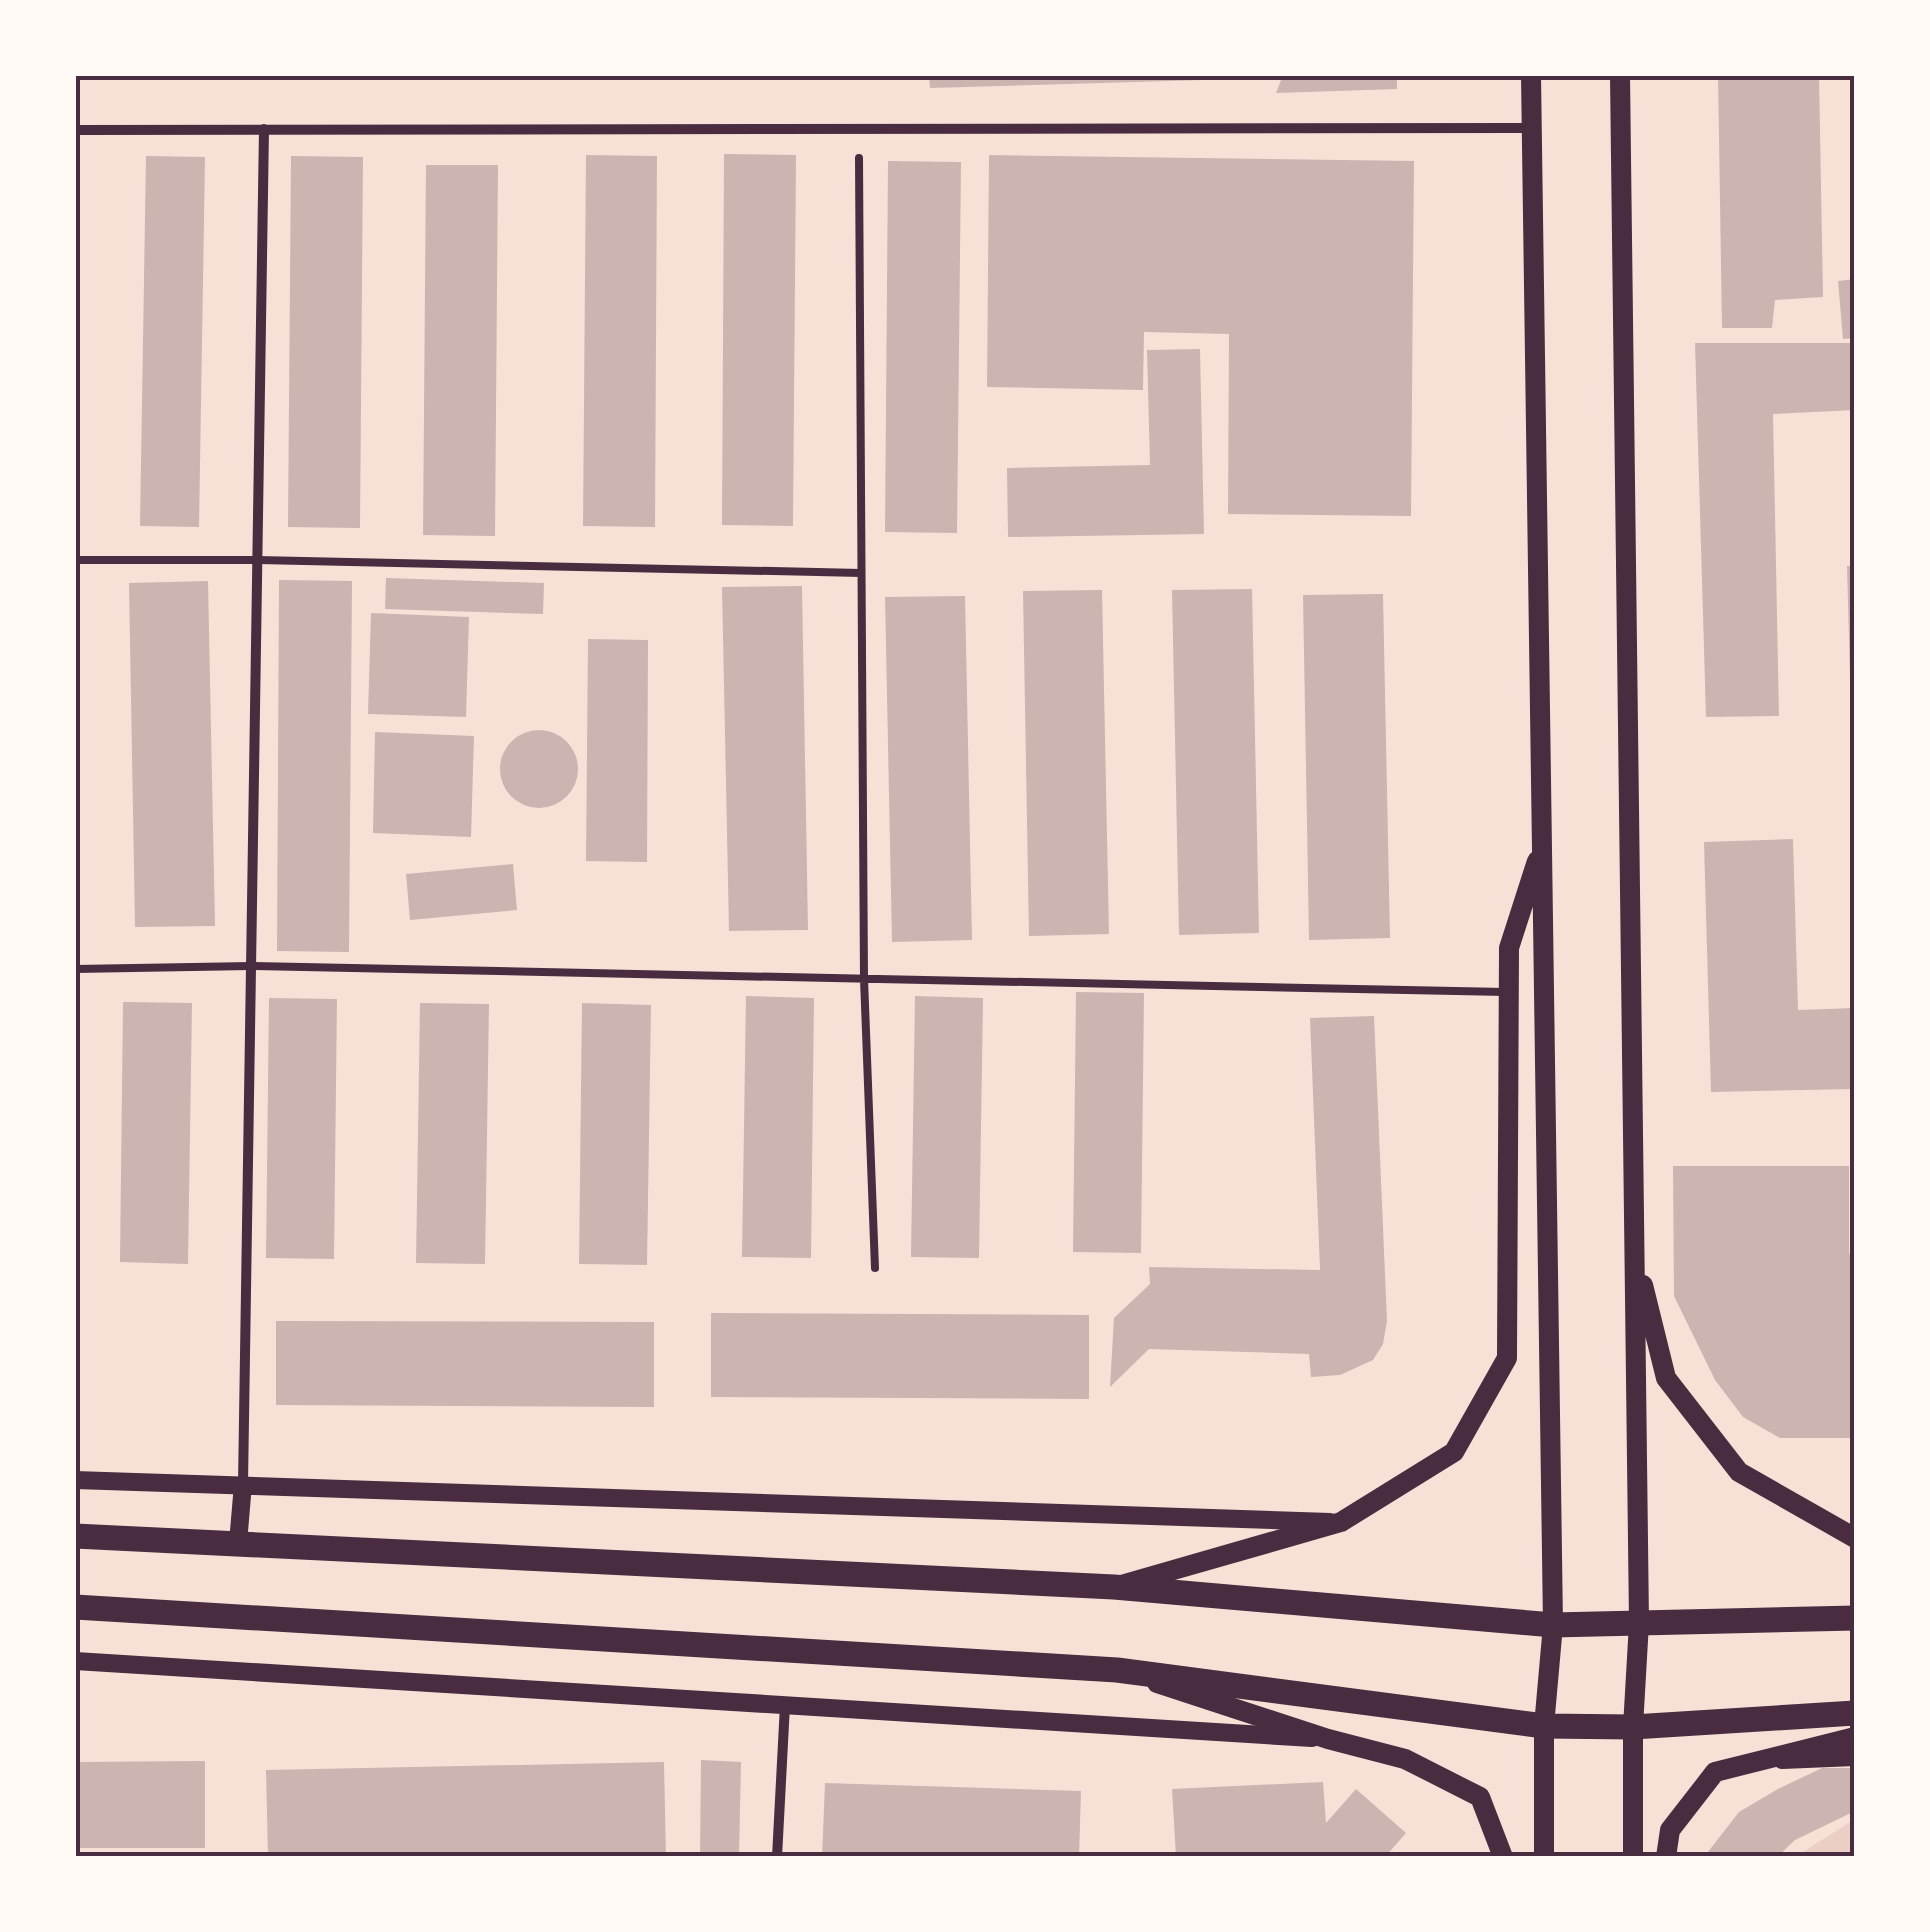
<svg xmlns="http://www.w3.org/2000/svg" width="1930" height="1932" viewBox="0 0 1930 1932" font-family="Roboto,sans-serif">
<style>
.green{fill:#ebcfc5}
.building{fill:#ccb4b1}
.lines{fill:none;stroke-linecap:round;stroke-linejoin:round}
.service{stroke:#4a2c40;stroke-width:8}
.minor{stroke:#4a2c40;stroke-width:10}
.tertiary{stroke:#4a2c40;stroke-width:18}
.secondary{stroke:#4a2c40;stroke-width:20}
.primary{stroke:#4a2c40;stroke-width:25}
.neatline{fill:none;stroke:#4a2c40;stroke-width:4}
</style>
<rect width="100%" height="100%" fill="#f7e1d7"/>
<path class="green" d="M1855,1819V1857H1795Z"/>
<path class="building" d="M929,75H1273V78L930,88Z
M1283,75H1397V89L1276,93Z
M1718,75H1819L1823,297L1775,300L1772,328H1722Z
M724,154L796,155L793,526L722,525Z
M586,155L657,156L655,527L583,526Z
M989,155L1414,161L1411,516L1228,514L1229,334L1144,332L1143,390L987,387Z
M146,156L205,157L199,527L140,526Z
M291,156L363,157L360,528L288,527Z
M888,161L961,162L957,533L885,532Z
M426,165H498L495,536L423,535Z
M1855,279V338L1843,339L1838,281Z
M1695,343H1855V410L1773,414L1779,716L1706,717Z
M1200,349L1204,534L1008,537L1007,468L1150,465L1147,350Z
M1847,566H1855V751H1852Z
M386,578L544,583L543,614L385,609Z
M279,580L352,581L349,952L277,951Z
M208,581L215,926L135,927L129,583Z
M802,586L808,930L729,931L722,587Z
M1252,589L1259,933L1179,935L1172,590Z
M1102,590L1109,934L1029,936L1023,591Z
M1383,594L1390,938L1309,940L1303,595Z
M965,596L972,940L892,942L885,597Z
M371,613L469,617L466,717L368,714Z
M588,639L648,640L647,862L586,861Z
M500 769a39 39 0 1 1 78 0a39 39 0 1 1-78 0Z
M375,732L474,736L471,837L373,833Z
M1793,839L1798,1010L1855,1008V1089L1711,1092L1704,842Z
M513,864L517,910L410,920L406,874Z
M1076,992L1144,993L1141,1253L1073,1252Z
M746,996L814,998L811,1258L742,1257Z
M915,996L983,998L979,1258L911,1257Z
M269,998L337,999L334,1259L266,1258Z
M123,1002L192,1003L188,1264L120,1262Z
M420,1003L489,1004L485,1264L416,1263Z
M582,1003L651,1005L647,1265L579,1264Z
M1374,1016L1387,1321L1383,1344L1373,1360L1340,1375L1311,1377L1309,1354L1149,1349L1110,1387L1114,1318L1150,1284L1149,1267L1320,1270L1310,1018Z
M1673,1166H1849V1254H1855V1438H1780L1743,1417L1715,1380L1674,1296Z
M711,1313L1089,1315V1399L711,1397Z
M276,1321L654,1322V1407L276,1405Z
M701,1760L741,1762L739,1857H700Z
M205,1761V1848H75V1762Z
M664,1762L666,1857H268L266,1770Z
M1822,1768H1855V1811L1795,1840L1777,1857H1704L1739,1812L1778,1789Z
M1323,1782L1326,1823L1356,1789L1406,1833L1385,1857H1176L1172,1789Z
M825,1783L1081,1791L1079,1857H822Z"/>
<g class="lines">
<path class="service" d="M859,158L864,979L875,1268
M75,560H258L861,573
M75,969L251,966L1505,992"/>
<path class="minor" d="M75,130L1532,128
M243,1484L264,129
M777,1857L785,1705"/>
<path class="tertiary" d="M75,1480L1330,1522
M238,1543L243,1484
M75,1661L1312,1738
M1782,1760L1855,1757"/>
<path class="secondary" d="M1531,75L1553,1625L1544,1726V1857
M1620,75L1639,1623L1633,1727V1857
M1643,1285L1666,1378L1739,1472L1855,1538
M1121,1585L1341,1522L1454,1452L1507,1358L1509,948L1537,861
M1157,1683L1328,1739L1405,1759L1480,1797L1503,1857
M1666,1857L1670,1830L1715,1772L1855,1737"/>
<path class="primary" d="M75,1536L1114,1587L1553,1625L1855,1618
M75,1607L1117,1670L1544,1726L1633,1727L1855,1713"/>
</g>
<rect width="1930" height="1932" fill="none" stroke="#fffaf5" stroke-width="155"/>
<rect x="78" y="78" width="1774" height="1776" class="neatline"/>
</svg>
